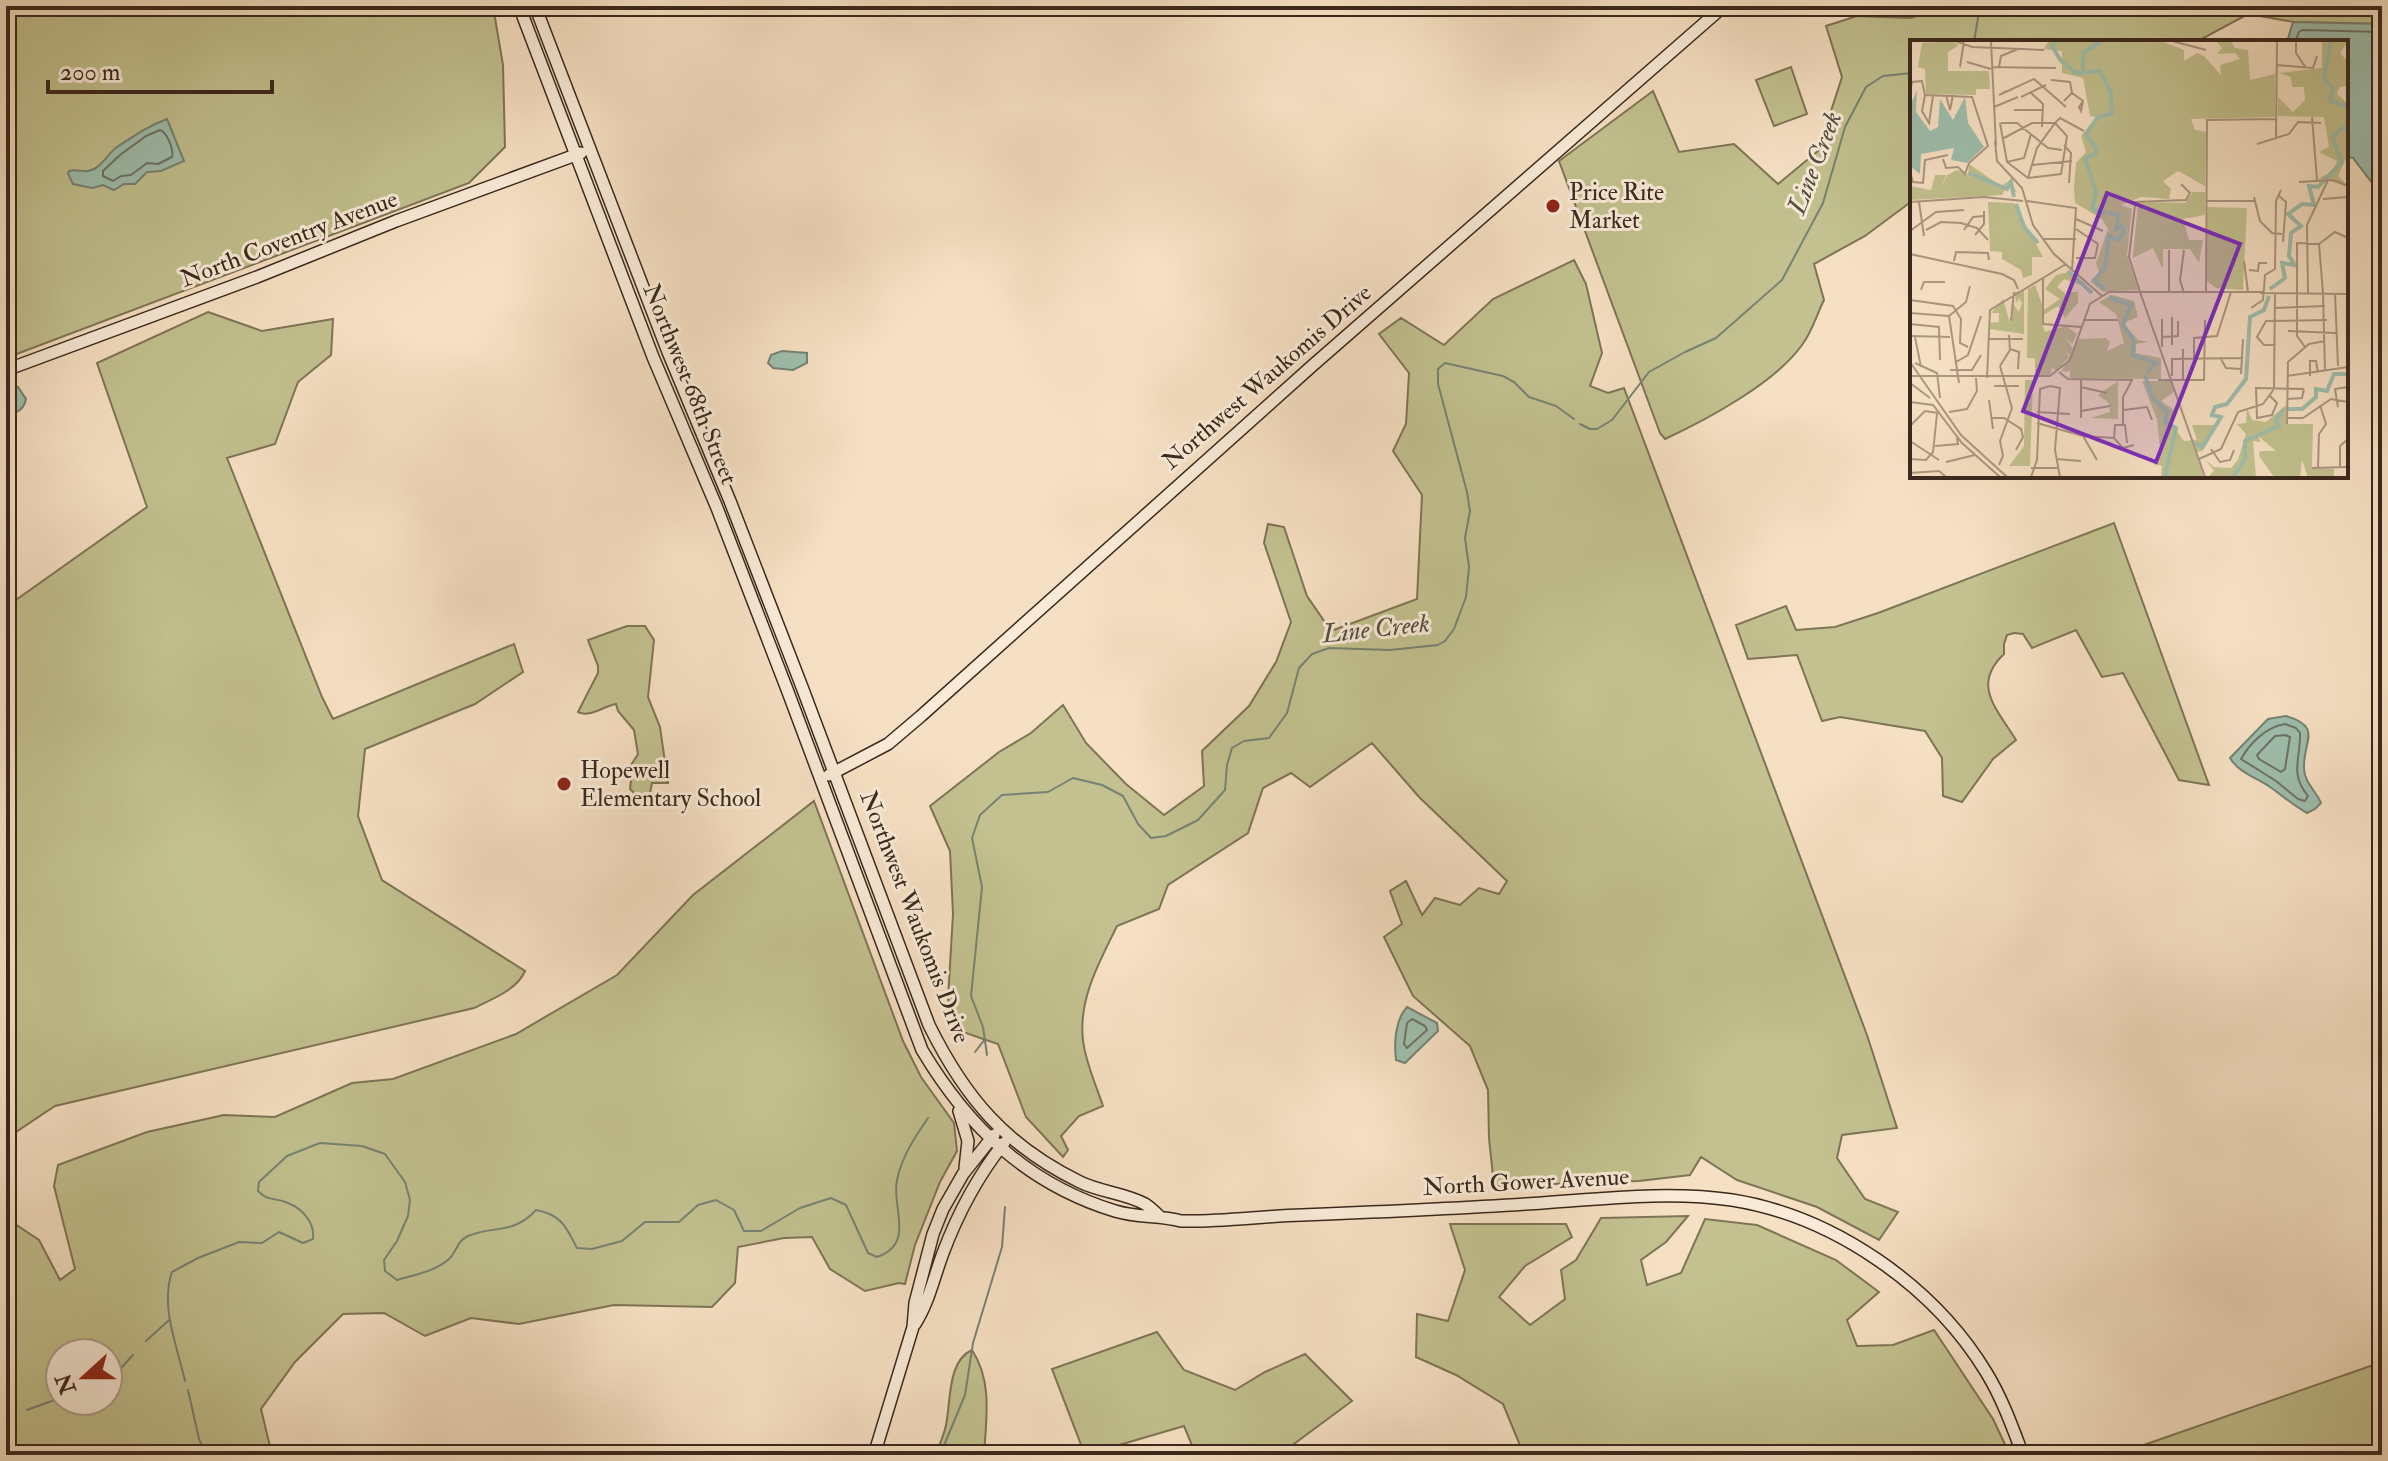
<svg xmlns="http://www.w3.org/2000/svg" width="2388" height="1461" viewBox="0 0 2388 1461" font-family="'IM FELL Double Pica',serif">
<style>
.green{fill:#c2c18f;stroke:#7e7456;stroke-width:2;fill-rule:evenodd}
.water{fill:#9ebead;stroke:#768273;stroke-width:2}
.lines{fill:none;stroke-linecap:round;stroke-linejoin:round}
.shore{stroke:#6c7364;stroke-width:2}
.stream{stroke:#768273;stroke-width:2}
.secondary-casing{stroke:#3a281c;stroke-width:14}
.secondary{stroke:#f9ebd8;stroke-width:11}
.poi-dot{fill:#8f2418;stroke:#f9ebd8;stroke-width:3}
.labels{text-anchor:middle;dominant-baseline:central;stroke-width:6;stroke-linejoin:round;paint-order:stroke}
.poi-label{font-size:24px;fill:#3a281c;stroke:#f9ebd8;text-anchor:start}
.street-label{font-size:24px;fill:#3a281c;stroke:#f9ebd8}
.water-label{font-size:26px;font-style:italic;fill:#534e40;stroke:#f9ebd8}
.inset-river{fill:none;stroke:#9ebead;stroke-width:4}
.inset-road{fill:none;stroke:#ab9680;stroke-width:2}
.view{fill:#7b2cbf;fill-opacity:0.15;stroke:#7b2cbf;stroke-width:4}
.inset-edge{fill:none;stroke:#3a281c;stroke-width:4}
</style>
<rect width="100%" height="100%" fill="#f6e0c3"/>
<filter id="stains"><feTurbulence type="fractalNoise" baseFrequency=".0025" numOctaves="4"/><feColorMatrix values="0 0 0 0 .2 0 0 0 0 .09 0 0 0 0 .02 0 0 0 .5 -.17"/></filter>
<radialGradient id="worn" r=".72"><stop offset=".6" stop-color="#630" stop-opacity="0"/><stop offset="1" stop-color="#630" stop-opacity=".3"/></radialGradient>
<path class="green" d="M6,6H493L503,65L505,147L469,183L6,358Z
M1944,6H2382V24L2294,22L2248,14L2196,42H1912V201L1865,236L1814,264L1824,300C1817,314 1812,332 1802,345C1775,383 1708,419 1665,439L1660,433L1559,161L1653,91L1679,152L1734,144L1778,184L1818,151L1842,77L1826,26L1857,16L1911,18Z
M1791,67L1807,114L1774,126L1756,80Z
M1574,260L1586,284L1602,353L1590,386L1608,393L1624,388L1867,1035L1897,1128L1842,1135L1837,1158L1865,1199L1898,1212L1879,1240L1817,1207L1737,1180L1701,1157L1690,1175L1639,1181L1494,1186L1489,1138L1488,1090L1470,1046L1413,996L1384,937L1402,924L1390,891L1406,881L1422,915L1435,898L1460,905L1479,888L1499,894L1507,881L1419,797L1372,743L1310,787L1291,773L1263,788L1248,833L1168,885L1159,909L1117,926C1100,961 1078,999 1083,1040C1085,1061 1096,1085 1103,1106L1079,1116L1061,1136L1068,1150L1063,1157L1026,1117L998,1044L957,1030L948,999L953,914L950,851L930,806L999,752L1031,733L1063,705L1086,743L1126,784L1164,815L1204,786L1202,751L1249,706L1276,662L1291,622L1264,543L1268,524L1284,527L1307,596L1331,631L1417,599L1422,495L1393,451L1406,424L1409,373L1379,334L1401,318L1444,345L1493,299Z
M208,312L262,331L333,319L331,355L298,382L275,444L227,458L322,697L333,719L514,644L523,672L475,704L365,749L358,816L382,880L525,971C517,990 492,999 474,1008L55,1106L16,1132H6V607L147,507L97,363Z
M2114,523L2209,785L2179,780L2123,673L2102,677L2076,630L2032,648L2023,634L2014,633L2007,635L2004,644V654C1971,685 1997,709 2016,740L1993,759L1962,802L1943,796L1942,758L1925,731L1840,717L1822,721L1797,655L1748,659L1736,625L1786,606L1796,630L1835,627L1878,613Z
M627,626H645L654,640L648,697L660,727L668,783H652L650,793L646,797L639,798L630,789L631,781L626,773L638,754L634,730L618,711L616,704C604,706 590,718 578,712L598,673V666L588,640Z
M814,801L903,1041L921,1077L954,1123L957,1151L940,1182L915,1245L905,1284L899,1283L865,1291L830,1269L812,1237L784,1238L738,1247L735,1283L712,1307L614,1305L519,1324L471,1318L425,1336L384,1313L343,1314L295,1362L261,1409L272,1455H6V1218L39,1240L60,1280L75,1269L54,1186L58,1165L147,1132L224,1115L275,1117L352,1083L393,1079L516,1034L617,975L693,895ZM60,1353H108V1401H60Z
M1688,1216L1666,1242L1641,1260L1647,1285L1681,1273L1705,1219L1757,1225L1836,1260L1879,1292L1847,1320L1857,1346L1893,1345L1934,1330L1993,1419L2010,1455H1524L1503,1404L1456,1375L1416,1357L1417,1314L1448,1321L1465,1270L1450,1224H1566L1572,1237L1525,1266L1499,1297L1530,1325L1565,1299L1561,1270L1576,1260L1601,1218Z
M1157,1332L1184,1370L1235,1390L1265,1372L1305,1354L1352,1401L1279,1455H1196L1184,1426L1085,1455L1052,1369Z
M972,1350C993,1382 986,1419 984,1455H936C939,1445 944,1435 946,1425C951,1402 947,1361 972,1350Z
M2382,1362V1444L2352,1455H2115Z"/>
<path class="water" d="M2293,22L2382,24V196L2353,158L2346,157V42H2287Z
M167,119L184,161L161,171L147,172L135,184H124L114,190L103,185L92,188L73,184L68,174L69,171C77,169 81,172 88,171C101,169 108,153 117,147C134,136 148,126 167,119Z
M782,351L807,353V363L793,370L773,368L768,363L771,355Z
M6,385L18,387L26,399C24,408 20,411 12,414L6,411Z
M2286,716C2323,727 2303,741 2304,768C2304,782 2316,791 2321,803L2315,809L2307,813C2294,806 2283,796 2270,787C2257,778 2238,772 2230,758L2268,719Z
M1407,1007L1437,1023L1438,1031L1405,1063L1396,1060C1394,1043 1395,1020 1407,1007Z"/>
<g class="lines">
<path class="shore" d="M2295,42L2299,32L2302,30L2382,32
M160,130C167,132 174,150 172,157L158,164L147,163L131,175L121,176L113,181L103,176V171L120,155L146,136Z
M2285,724L2296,728L2300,733C2301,758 2289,773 2308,796L2305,801L2298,799L2276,781L2241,759C2250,743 2266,727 2285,724Z
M2285,735L2290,737L2285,769L2281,772L2259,759L2257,755L2275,736Z
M1412,1019L1425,1026L1427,1030L1407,1048L1404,1044L1407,1023Z"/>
<path class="stream" d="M1974,42L1980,6
M1580,424L1590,429H1597L1612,420L1649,372L1685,352L1716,338L1782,280L1823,203L1845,127L1866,87L1883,76L1912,73
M975,1052L985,1039
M987,1055L983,1027L971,996L982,887L972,838L980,815L1002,795L1048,792L1073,778L1102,785L1123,796L1138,824L1151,838L1166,836L1198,820L1225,790L1227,765L1232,748L1244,741L1269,738L1287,713L1299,668L1312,654L1329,648L1390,650L1438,645L1445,641L1454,629L1466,597L1469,567L1465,538L1470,511L1467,492L1438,384V369L1445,363L1503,376L1514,382L1529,397L1556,406L1574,419
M146,1341L169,1320
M108,1374L120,1369L133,1355
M185,1381C177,1346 160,1306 172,1272L198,1258L239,1242L262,1243L279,1232L303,1243L313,1239C315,1223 303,1209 288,1203C275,1197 269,1202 258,1191L259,1182L287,1156L320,1143L362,1146L385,1154L405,1182L410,1200L408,1216L397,1241L384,1260L385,1271L397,1280C414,1275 436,1271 449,1259C457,1251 457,1241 468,1236C495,1225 513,1235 536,1210C562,1215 566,1227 577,1248L592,1249L622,1241L645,1222H679L698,1205L716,1200L734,1210L744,1231H761L800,1208L831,1198L846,1205L868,1253L877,1257C916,1243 891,1208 897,1180C902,1156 915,1137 928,1118
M188,1390L199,1439L206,1455
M27,1410L60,1398
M940,1455L965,1395L973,1343L1002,1247L1005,1207"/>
<defs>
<path id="secondary" d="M519,6L653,357L717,508L788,692L922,1050C968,1127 1027,1184 1115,1211C1137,1218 1159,1215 1181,1221C1222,1222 1262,1216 1302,1215C1377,1212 1451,1209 1526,1204C1593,1200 1665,1190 1732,1200C1833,1216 1933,1285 1986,1372C2002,1398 2012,1426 2023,1455
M535,6L668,352L730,501L802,687L929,1025C965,1098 1006,1146 1080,1182C1100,1192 1125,1193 1145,1204C1150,1207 1155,1212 1159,1216
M6,370L257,277L396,221L581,153
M829,775L888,744L921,716L1312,366L1724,6
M959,1111L968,1141L965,1168
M915,1324C929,1302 934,1277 943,1253C958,1213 977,1177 1004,1143
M874,1455L913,1327L915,1303L933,1234L943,1209L963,1174L994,1135"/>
</defs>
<use href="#secondary" class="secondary-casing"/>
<use href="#secondary" class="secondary"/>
</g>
<g class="poi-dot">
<circle cx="1553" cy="206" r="8"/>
<circle cx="564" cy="784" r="8"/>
</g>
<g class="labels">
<g class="poi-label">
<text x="1569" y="192">Price Rite<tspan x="1569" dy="28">Market</tspan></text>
<text x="580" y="770">Hopewell<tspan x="580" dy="28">Elementary School</tspan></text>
</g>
<g class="street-label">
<text transform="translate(289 239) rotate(-21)">North Coventry Avenue</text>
<text transform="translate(1267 377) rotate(-41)">Northwest Waukomis Drive</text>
<text transform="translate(690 384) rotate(68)">Northwest 68th Street</text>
<text transform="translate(915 917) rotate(69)">Northwest Waukomis Drive</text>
<text transform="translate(1526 1182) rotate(-3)">North Gower Avenue</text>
</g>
<g class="water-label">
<text transform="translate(1815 163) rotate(-69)">Line Creek</text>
<text transform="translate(1376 629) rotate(-6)">Line Creek</text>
</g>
</g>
<g transform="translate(1910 40)">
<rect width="438" height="438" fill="#f6e0c3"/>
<path d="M41,1L49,5L38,12V31H79L80,49H66V55L16,54L15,29L8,27L12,3ZM139,1H251L274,10V21L287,13L294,16L311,35L310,25L330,19L325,13L307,14L312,8L306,1H321L325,8L338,10L340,40L365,34V77L281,79L285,90L296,92L295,146L268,131L253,141L261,149L259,159L231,157L211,165L222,169L217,215L228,250L193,252L181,242L189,232L186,223L198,189L192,179L165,163L164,148L166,123L176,112L171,96L186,77L180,76L173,38L152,33V11L133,9ZM398,1H438L430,13L438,22L437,46L430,47L427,54L438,64V114L428,136L436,144L408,139L423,131L427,121L409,112L419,107L414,77L368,76V57L383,72L395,60L394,47H382L381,37L369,33L412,28V1ZM59,124L91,146L99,141L108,153L97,146L92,155L0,160V146L21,150L25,135H36L31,148L37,135L47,130L58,134ZM283,152H295V175L273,179L279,200H293L289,223L280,209H253V229L243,208L223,218L228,162L275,163ZM78,162L104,163L133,217H122V235L113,238L111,230L92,219V212L80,211ZM297,167L337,168L333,250L306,248L297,241ZM159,232L173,246L154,239L147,247L155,253V262L159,252H168V263L155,278L148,266L132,276V284L135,292L156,286L167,294L162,304L155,298L163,308L160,316L155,310L159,317L146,331L142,327L141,334L125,337V318H117L118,249L125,245L134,270L150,259L135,249L146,235ZM114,250V294L80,289L79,283L89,282V273H81L93,259L100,283L103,264L109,272L112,263L109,258L106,263L105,252ZM202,255L224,261L228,277L215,282L216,286L228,300L238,302L226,304V313L251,318V339L160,338V331L151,332L169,299L196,298L200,302L197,311L214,303L206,274L189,262ZM115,340H123L120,426H99L114,406ZM208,341V379L181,378L200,372L199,363L188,355ZM232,341H261L264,352L251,361L264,370L261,383L274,401L287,400L282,385H305L292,411L286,412L294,437H251L252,426L243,424L250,409L247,379ZM376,365V384H403L402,428L424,429V437H398L392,420L390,437H364L349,416L350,411H366L348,396L351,402L343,401L346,437H298L304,431L296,420L304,427L321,428L328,420L336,394L327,384L336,383L337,368L342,380L356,382Z" fill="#c2c18f"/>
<path d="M7,50L6,72L20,91L28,87L30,59L43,80L55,57L58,83L74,107L57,123L41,120L44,108L11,114L10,134L0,126V66Z" fill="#9ebead"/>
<path class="inset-river" d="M145,1L142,6L151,21L166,33L190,31L201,53L202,73L187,78L176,95L186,108V113L175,119L186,151L182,169L196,173M421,1L414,39L423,49L420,61L438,67M173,30V13L192,1M59,133L97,149L101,142L104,157M106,164L114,187L128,203M158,231L182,253M360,249L375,238L372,223L385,225L379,216L381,193L391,186L378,174L392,164L404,165L399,146L408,147L432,122L422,97L432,88L438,90M195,250L184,240L195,228L199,196L208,200L214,193L212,186L206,189L208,175L199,173M199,257L221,265L213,285L224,301L222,315L246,323L237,333M235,335L242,357L257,372L255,382L266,388L255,437M378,369H392L406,357V349L417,351L424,334H438M286,403L292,408L311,377L302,375L305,367L317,364L336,339L340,277L354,270L359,256M323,437L335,419V401L369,386L366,380L374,369"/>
<path class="inset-road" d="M45,1L62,7L134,10M81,1L86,106M262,1L296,10M386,1V13L396,28M57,22L81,29M367,25L403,28L407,16M50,27L54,1M82,27L146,28M89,27L91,16L108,9M141,40L160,42L162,53L154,61M96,51L89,55L124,39L156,67M120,52L133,64L132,87M0,53L2,42L12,41L15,55L62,57L78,106L59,123L55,134L48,127L36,128L33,119M162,53L173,61L171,71L169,67L173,61M15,55L12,71L19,83L23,56M36,55L40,70L43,55M111,57L136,45M84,67L108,57M104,70H132M402,77L407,140M90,83L97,122L118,138L151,134L157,96L145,83M91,83H107L138,108L152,110M94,98L122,83H145L150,78L174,91M366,99L367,1M85,101L87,121L112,148L123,185L144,214L192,256M347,104L379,94L388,82L411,83M154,105L161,113L159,143M97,122L114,118L121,94M122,125L162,121M0,132L3,142L13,143L15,120L38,115M118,138L127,108L145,83M389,142L422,140L438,146M368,155L376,162L373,202M344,157L350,181L362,193L372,194M413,159L438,157M117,161L166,168L162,230M296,161H346M0,162L74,157L113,161M9,162L14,196M223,162L276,160L280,153L271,144M225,165L219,217L230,252M166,179L193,191M166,189L188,204M16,190L31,182L51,183L67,188L78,200M54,190L63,177L74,176M0,191L26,172L54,170M65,195L74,184V171M133,199H166M409,204L413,253M274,210L270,240L274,253M0,214L92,234L104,240L108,249M166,218H185L188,204M44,221L46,212L78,213L79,220M334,221L338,252M339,230L348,231L349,223H357M133,238V284L171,287M11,250L14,242H35M230,252L295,437M259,252V210M296,252L297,80L366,79M350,253L438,254M398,253L397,185L418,140M413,253L415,330M425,253L428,326M0,260L43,266L51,279L50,303L58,307M341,268L353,260L355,235L365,229L366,161L371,150M365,268L415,266M0,273L39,276M39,276L49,343M39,276L56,262L60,246M252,279V307M173,280H208M101,281L104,252M0,284L29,287L30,320M378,291L426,293M0,296L40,297M5,297L11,327M252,297L268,296V281M78,299H113M262,305V277M365,305H354L347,297L356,281L417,280M395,307L387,296V203L409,204L425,192L438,198M100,309L109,312L108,329M284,319V298L307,296L321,252M311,319L316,328L331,329M0,322L51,395L97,437M46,322L58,315L71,276M5,323L27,333L30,358M90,326L100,310L99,295M40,330H62L71,315M149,332L158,339L223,340M331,334L333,299M0,336H140L160,320L180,264L199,252H353M262,336V319L332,318M377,336L438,327M400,336V321H406L408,333M77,338L80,270L156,224M171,340V378M248,340H294L295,280M273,341V309M0,343L20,358M84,346H109M171,347L197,353M360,356L367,363L362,375L347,378L346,348L394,349M377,359L392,358L394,349M79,360L83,389M0,362L23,365L52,403L90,437M428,367L425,349L438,347M214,370L237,367L242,380M171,371L200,366M39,372L57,369L67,351L66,338M127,372L160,374M82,378H94L111,389L113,397L106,410M377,378H393L421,359L438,362M127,383L173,396L204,398L213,408L224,405M377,384L378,322L399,304L415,301M213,385V357L222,340M0,386L15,371L28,373M173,396L187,420M204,398L205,385H215L217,403M0,401L29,420M25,406L48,404L47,398M301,409L310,422L320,420L324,410M0,419L16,420L23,412L27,374M146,419L171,421M289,419L311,409L328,372L353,364L364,349L365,254M36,422L65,415M89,425L93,416L90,401L102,368L90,326M121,428H148M402,428L438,427M408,428L409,394L416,384L410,365M430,428V406L438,399M0,433L29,431L36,437M121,437L127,420L130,349L140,346L150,348L145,410L150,437"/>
<path class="view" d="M197,153L330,204L246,422L113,371Z"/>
<rect width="438" height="438" class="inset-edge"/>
</g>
<rect width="2388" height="1461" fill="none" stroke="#f6e0c3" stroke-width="32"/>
<rect x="8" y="8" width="2372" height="1445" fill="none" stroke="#3a281c" stroke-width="4"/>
<rect x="16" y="16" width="2356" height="1429" fill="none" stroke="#3a281c" stroke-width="2"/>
<g transform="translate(84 1377) rotate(249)"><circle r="38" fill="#f9ebd8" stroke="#ad9d8d" stroke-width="2"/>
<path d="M0-6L14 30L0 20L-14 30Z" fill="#8f2418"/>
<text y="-12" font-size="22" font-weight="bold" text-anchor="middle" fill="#3a281c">N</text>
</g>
<path d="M48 80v12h224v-12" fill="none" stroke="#3a281c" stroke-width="4"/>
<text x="60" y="80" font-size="24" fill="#3a281c" stroke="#f9ebd8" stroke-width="6" paint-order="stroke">200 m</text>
<rect width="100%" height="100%" filter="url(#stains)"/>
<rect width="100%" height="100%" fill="url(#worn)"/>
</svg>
